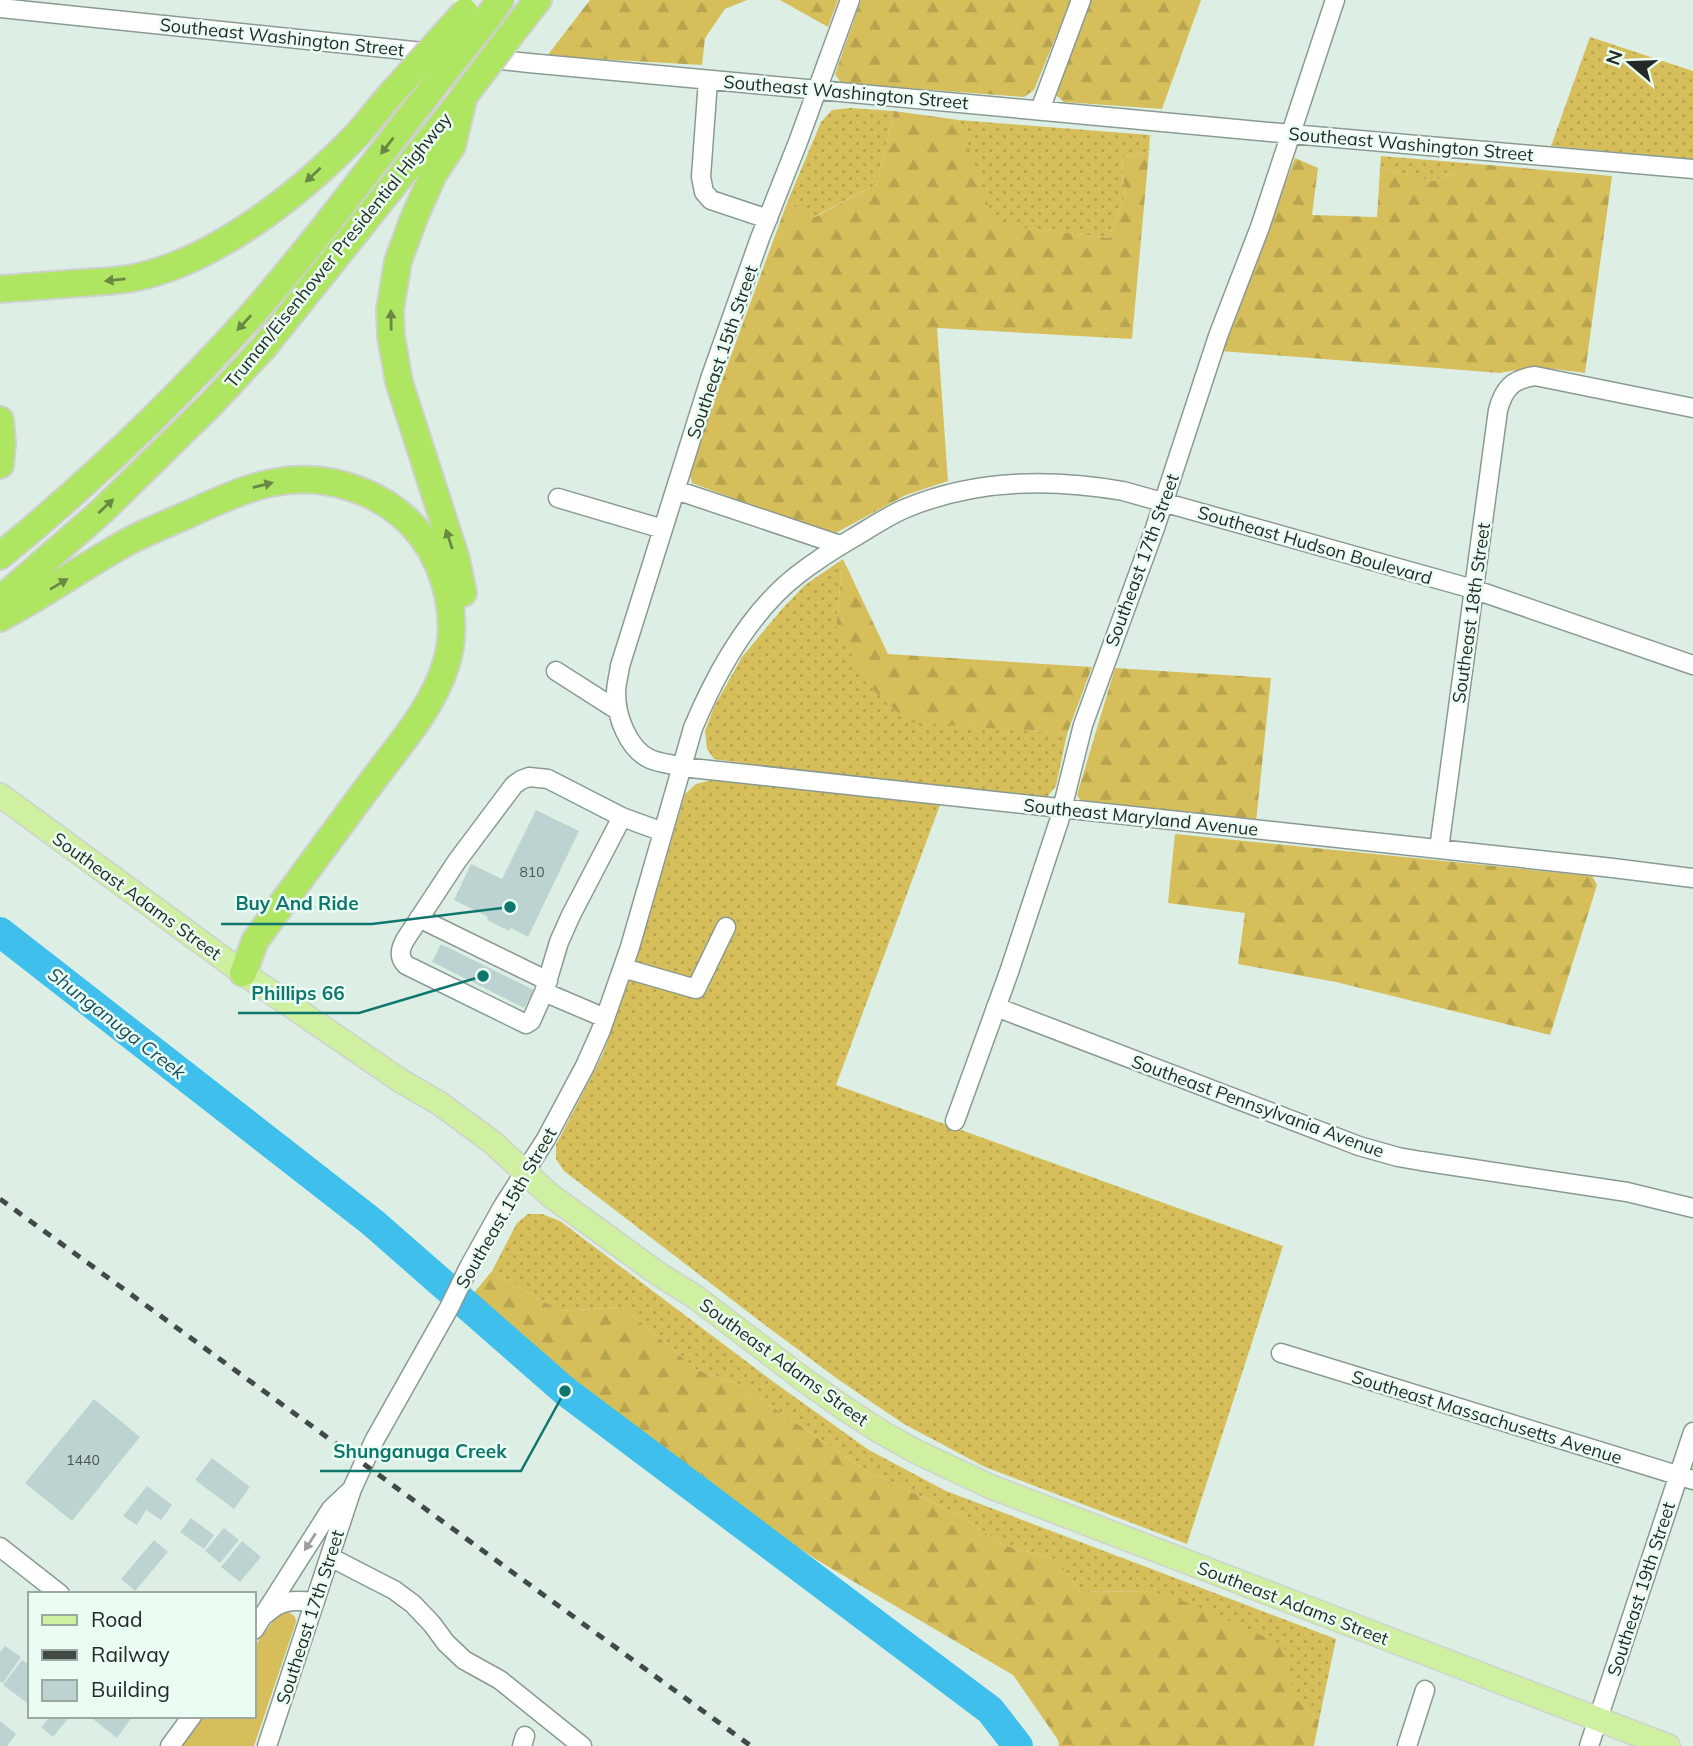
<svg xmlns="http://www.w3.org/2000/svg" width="1693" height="1746" viewBox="0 0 1693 1746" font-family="Mulish,sans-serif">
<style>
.grass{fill:url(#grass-dots)}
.forest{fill:url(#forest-firs)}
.park{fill:#d6be5b}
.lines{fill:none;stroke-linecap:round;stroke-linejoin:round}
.river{stroke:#3fbfec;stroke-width:30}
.building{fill:#bdd3d2}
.minor-casing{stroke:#899a91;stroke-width:21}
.major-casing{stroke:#cfd0cf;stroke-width:26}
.highway-casing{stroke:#cfd0cf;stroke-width:30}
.minor{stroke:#fff;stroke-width:18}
.major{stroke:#cff0a0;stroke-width:23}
.highway{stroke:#afe661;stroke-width:26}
.rail{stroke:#424a45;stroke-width:5;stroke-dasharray:9 9;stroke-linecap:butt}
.highway-bridge-casing{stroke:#cfd0cf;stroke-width:30;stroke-linecap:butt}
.highway-bridge{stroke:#afe661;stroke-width:26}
.oneway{fill:#6a8844}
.oneway2{fill:#9c9f9d}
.labels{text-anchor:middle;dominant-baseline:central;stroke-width:5;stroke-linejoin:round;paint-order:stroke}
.number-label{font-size:14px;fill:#4a5451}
.street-label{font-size:18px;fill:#242a26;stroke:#eafdf2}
.water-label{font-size:19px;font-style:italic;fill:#184c5f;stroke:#eafdf2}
.leader{fill:none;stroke:#0f766e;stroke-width:2.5}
.callout-dot{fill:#0f766e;stroke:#eafdf2;stroke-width:2.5}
.callout-label{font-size:19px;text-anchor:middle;font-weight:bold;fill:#0f766e;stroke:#eafdf2;stroke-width:5;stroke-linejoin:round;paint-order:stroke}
</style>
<defs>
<pattern id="grass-dots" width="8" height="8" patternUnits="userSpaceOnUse" patternTransform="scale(1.75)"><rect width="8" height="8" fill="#d6be5b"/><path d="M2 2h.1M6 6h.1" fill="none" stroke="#b8a34f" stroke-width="1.8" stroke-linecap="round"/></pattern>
<pattern id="forest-firs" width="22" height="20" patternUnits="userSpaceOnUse" patternTransform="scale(1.75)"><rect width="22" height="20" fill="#d6be5b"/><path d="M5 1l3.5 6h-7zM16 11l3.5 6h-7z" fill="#b8a34f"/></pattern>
</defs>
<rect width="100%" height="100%" fill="#ddefe5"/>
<path class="grass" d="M1590,37L1693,71V159L1551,146Z
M850,108L894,111L877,184L814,217L787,203L821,122L832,110Z
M959,120L1150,135L1149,151L1122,158L1125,196L1109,238L994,224Z
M1381,156L1477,164L1433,181L1380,168Z
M843,559L836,626L908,721L1067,734L1056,786L1047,797L1032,806L714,759L707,749L705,731L714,707L742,657L782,609L805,585Z
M712,780L940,805L836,1085L1283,1246L1187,1544L985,1467L904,1424L839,1380L769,1328L564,1171L556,1159V1145L602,1056L636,962L685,794L696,784Z
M528,1214H542L560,1221L775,1383L869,1450L946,1491L1336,1639L1319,1720L1295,1698L1151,1591L1080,1592L1058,1560L1003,1545L959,1515L862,1468L741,1385L697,1370L623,1307L559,1311L492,1271L517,1223Z"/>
<path class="forest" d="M590,0H747L725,9L705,38L702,65L547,56Z
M780,0H838L828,27Z
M861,0H1071L1034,90L1024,97L841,83L835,74Z
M1089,0H1201L1162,109L1064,102L1056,95L1058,80Z
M894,111L959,120L995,224L1109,238L1125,196L1122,158L1149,151L1132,339L937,328L948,481L906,495L832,535L692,483L689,470L787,203L815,217L877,184Z
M1295,158L1318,168L1312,215L1377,217L1380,168L1433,181L1477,164L1612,176L1585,373C1551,368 1535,366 1500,373L1221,351Z
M843,559L888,654L1092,667L1067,734L908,722L869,686L836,626Z
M1115,668L1271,678L1256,822L1082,803L1077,795Z
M1175,834L1592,876L1597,885L1550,1035L1336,982L1238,964L1245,913L1168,903Z
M492,1271L559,1311L623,1307L697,1370L741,1385L862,1468L959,1515L1003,1545L1058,1560L1080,1592L1151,1591L1192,1604L1284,1646L1295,1698L1319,1720L1314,1746H1059L1058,1740L1013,1675L817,1560L733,1504L539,1352L473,1294Z"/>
<path class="park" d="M288,1611L295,1617L296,1622L254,1746H181L203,1716H254V1647L277,1616Z"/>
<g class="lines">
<path class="river" d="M0,932L372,1222L565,1391L990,1710L1018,1746"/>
</g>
<path class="building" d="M536,810L579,831L528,937L511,928L509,931L487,920L488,917L454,900L471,864L502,879Z
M441,944L534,990L524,1008L432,962Z
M94,1399L140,1437L72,1521L25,1483Z
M212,1458L250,1487L234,1509L195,1480Z
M147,1486L172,1505L161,1520L146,1510L137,1525L123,1516Z
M191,1518L214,1535L204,1549L180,1532Z
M224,1528L239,1540L220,1563L205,1551Z
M154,1540L168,1552L135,1591L121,1579Z
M242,1541L261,1557L240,1582L221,1567Z
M5,1646L21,1657L3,1683L0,1681V1652Z
M22,1660L30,1665V1705L3,1685Z
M45,1716H70L53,1737L41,1727L48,1719Z
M89,1716H133L117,1738Z
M0,1721L16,1734L7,1746H0Z"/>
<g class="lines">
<defs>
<path id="minor" d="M850,0L798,142L760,238L711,376L620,666C619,675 616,684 616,693C616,716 628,749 650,759C659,763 671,764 682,767L1613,868L1693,878
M0,8L529,63L1291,134L1693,169
M708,80L701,177L704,192L711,200L768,219
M1040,110L1081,0
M676,490L840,545
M558,498L663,529
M556,671L617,710
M622,817L663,832
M1439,849L1498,410C1504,388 1513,379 1535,376L1693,408
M419,918L548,981
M623,968L696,989L726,927
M544,992L531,1021L526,1024L406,965C398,957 400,949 405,940L457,861L514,785L521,780L529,777L548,779L622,817L571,915L559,942L544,992L605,1018
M996,1007L1359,1146L1398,1157L1421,1161L1627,1192L1693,1208
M955,1121L1009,972L1059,821L1083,725L1155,528L1218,336L1260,227L1335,0
M1281,1353L1693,1480
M0,1547L60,1594
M330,1557L394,1590L413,1604L432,1624L446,1643L464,1660L500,1680L582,1746
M266,1614C281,1599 295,1600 315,1602
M254,1630L331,1509L352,1489L374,1441L449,1308L469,1267L503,1206L546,1139L585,1066L601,1030L630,947L693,728C716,673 748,614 796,576C814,562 834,549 853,538C870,528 886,517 904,509C974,479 1049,478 1123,491L1473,589L1693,665
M170,1746L192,1716
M267,1746L351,1492
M522,1746L525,1736
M1407,1746L1425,1690
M1589,1746L1693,1432"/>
<path id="major" d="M0,795L243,973L401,1081L439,1103L492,1142L550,1195L660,1275L694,1296L807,1382L844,1408L881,1432L915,1451L989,1486L1668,1746"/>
<path id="highway" d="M487,19L500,0
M522,20L538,0
M0,289C27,287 53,285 80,283C98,282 116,281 133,278C214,262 300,194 356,136C369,122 381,105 394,91
M0,420L2,443L0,465
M0,556C89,483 173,403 250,317C313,245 370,168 429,92
M463,593L456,559L399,382L391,336L390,310L398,261L414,218L433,175L452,146L464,96
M0,600L102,511L212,403L264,347L459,103
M0,618C42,596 81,568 122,545C143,533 167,524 189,514C248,487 296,465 361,491C386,501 407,516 423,538C448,573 459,622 446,664C433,707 400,744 374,779C334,833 294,887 255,941L243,973"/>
</defs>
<use href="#minor" class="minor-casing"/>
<use href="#major" class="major-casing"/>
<use href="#highway" class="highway-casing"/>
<use href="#minor" class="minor"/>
<use href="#major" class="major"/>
<use href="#highway" class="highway"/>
<path class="rail" d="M0,1199L751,1746"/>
<defs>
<path id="highway-bridge" d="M394,91L465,12
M429,92L487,19
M464,96L522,20"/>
</defs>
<use href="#highway-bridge" class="highway-bridge-casing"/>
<use href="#highway-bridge" class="highway-bridge"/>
</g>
<defs><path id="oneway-solid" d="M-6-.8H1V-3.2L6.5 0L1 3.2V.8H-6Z" transform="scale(1.75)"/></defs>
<g class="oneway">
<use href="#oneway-solid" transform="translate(387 146) rotate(128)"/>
<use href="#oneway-solid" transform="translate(313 175) rotate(137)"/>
<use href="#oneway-solid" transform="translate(115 280) rotate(174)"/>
<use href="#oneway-solid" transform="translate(391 320) rotate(-91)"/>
<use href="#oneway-solid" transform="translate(244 323) rotate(133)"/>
<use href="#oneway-solid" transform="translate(263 485) rotate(-14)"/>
<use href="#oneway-solid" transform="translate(106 506) rotate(-43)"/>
<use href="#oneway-solid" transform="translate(449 539) rotate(-108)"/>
<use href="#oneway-solid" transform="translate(59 584) rotate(-31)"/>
</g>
<use class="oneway2" href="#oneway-solid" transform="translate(310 1542) rotate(123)"/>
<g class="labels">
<g class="number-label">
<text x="532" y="872">810</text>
<text x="83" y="1460">1440</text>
</g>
<g class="street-label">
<text transform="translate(282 37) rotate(6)">Southeast Washington Street</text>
<text transform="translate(846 92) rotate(5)">Southeast Washington Street</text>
<text transform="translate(1411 144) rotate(5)">Southeast Washington Street</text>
<text transform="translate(338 250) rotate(-51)">Truman/Eisenhower Presidential Highway</text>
<text transform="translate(722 352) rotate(-71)">Southeast 15th Street</text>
<text transform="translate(1315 545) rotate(16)">Southeast Hudson Boulevard</text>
<text transform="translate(1142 560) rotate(-70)">Southeast 17th Street</text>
<text transform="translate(1471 613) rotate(-82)">Southeast 18th Street</text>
<text transform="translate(1141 817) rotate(6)">Southeast Maryland Avenue</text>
<text transform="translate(137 896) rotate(36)">Southeast Adams Street</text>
<text transform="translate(1258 1106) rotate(20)">Southeast Pennsylvania Avenue</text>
<text transform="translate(506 1208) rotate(-60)">Southeast 15th Street</text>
<text transform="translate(784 1362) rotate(36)">Southeast Adams Street</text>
<text transform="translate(1487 1417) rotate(17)">Southeast Massachusetts Avenue</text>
<text transform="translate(1641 1589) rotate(-72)">Southeast 19th Street</text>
<text transform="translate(1293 1603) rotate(21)">Southeast Adams Street</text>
<text transform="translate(310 1617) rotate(-72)">Southeast 17th Street</text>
</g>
<g class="water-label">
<text transform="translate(117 1023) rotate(38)">Shunganuga Creek</text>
</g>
</g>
<path class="leader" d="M510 907L372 924H221M483 976L359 1013H238M565 1391L521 1471H320"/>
<g class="callout-dot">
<circle cx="510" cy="907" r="7"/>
<circle cx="483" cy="976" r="7"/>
<circle cx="565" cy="1391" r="7"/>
</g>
<g class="callout-label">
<text x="297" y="910">Buy And Ride</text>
<text x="298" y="1000">Phillips 66</text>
<text x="420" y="1458">Shunganuga Creek</text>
</g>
<rect x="28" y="1592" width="228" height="126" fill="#eafdf2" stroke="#9ba9a0" stroke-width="2"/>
<rect x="42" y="1615" width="35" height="10" fill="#cff0a0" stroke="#9ba9a0" stroke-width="2"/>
<text x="91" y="1627" font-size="21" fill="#242a26">Road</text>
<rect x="42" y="1650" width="35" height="10" fill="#424a45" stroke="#9ba9a0" stroke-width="2"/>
<text x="91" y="1662" font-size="21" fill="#242a26">Railway</text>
<rect x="42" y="1680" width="35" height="21" fill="#bdd3d2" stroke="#9ba9a0" stroke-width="2"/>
<text x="91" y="1697" font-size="21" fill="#242a26">Building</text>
<g transform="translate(1630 63) rotate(289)" stroke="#eafdf2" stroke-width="5" paint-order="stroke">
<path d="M0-5L12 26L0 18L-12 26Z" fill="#242a26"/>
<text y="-10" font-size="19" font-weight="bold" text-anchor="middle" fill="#242a26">N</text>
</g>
</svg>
